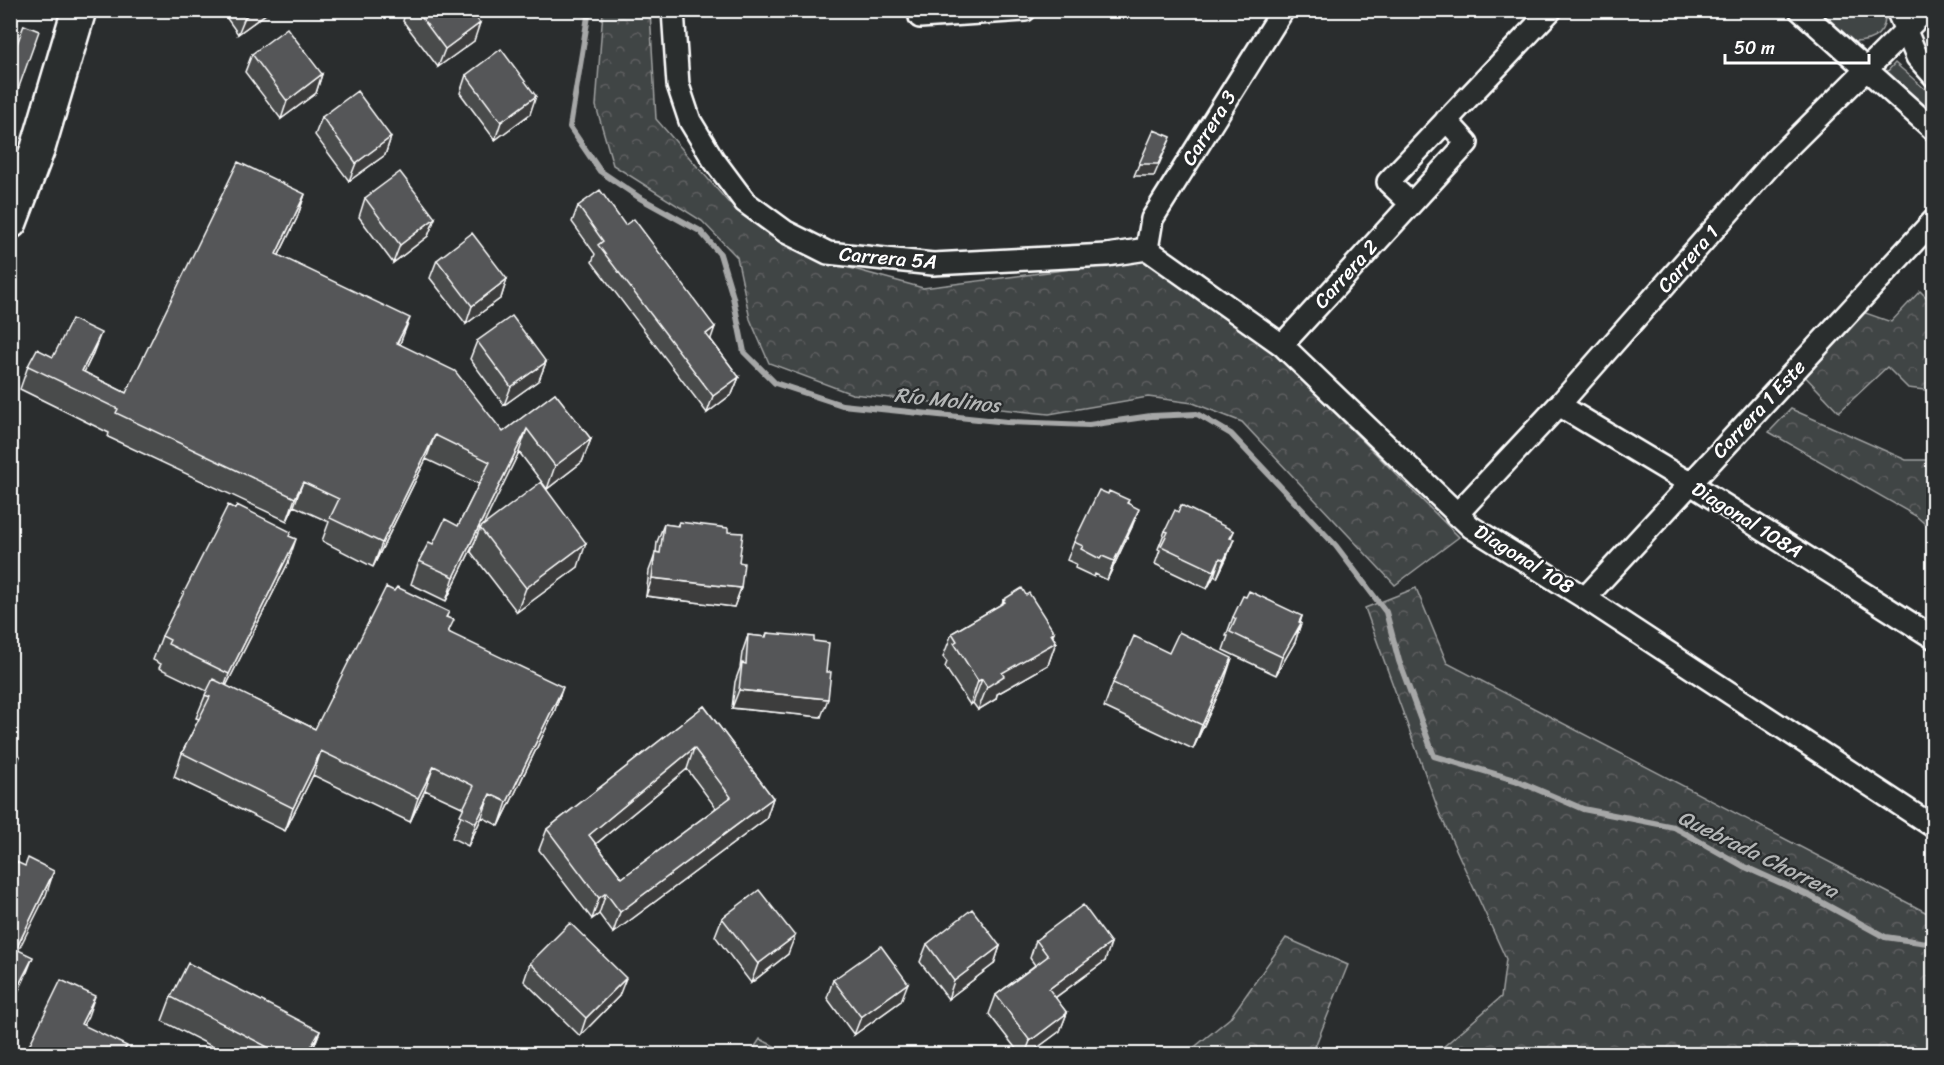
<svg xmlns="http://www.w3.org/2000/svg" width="1944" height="1065" viewBox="0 0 1944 1065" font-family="Sriracha,sans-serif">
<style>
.grass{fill:#414445;stroke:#a0a2a2;stroke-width:1.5}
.forest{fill:url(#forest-crowns);stroke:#a0a2a2;stroke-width:1.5}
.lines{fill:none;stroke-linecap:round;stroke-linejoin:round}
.stream{stroke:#a6a7a7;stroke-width:6}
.minor-casing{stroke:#fff;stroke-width:26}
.primary-casing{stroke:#fff;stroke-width:38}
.minor{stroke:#2a2d2e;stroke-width:21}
.primary{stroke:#2a2d2e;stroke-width:33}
.wall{fill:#494b4c;stroke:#fff;stroke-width:1.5;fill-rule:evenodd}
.shaded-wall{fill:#3c3d3e;stroke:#fff;stroke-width:1.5}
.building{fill:#555758;stroke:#fff;stroke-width:1.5;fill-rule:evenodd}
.labels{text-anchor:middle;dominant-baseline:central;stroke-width:4.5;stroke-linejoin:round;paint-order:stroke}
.street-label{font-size:20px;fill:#fff;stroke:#2a2d2e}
.water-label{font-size:21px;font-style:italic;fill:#b4b6b6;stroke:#2a2d2e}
</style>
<defs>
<pattern id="forest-crowns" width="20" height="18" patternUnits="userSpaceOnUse" patternTransform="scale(1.5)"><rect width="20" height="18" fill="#414445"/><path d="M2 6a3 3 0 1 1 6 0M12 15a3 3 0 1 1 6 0" fill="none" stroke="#5e6061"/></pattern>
</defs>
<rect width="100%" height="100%" fill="#2a2d2e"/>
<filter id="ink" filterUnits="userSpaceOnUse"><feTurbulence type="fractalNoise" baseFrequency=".0167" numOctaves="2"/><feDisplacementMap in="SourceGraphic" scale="12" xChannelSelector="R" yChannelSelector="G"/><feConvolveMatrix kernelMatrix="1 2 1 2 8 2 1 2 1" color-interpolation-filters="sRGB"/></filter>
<g filter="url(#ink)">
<path class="grass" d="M1820,11H1885C1887,32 1875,42 1854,42Z
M1895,63L1933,96V118L1884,75Z"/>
<path class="forest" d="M603,11H650L656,119L728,202L828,262L923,288L1150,259L1281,359L1459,537L1395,585L1242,422L1193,403L1148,397L1049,414L852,394L769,363L750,319L737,257L702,221L613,165L596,106Z
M1920,291L1933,304V391L1908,388L1887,367L1839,412L1798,369L1860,311L1891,322Z
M1791,409L1906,460H1933V531L1916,516L1769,432Z
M1416,588L1447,663L1933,916V1054H1435L1501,997L1506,959L1439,812L1365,608Z
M1286,938L1348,965L1312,1054H1186L1230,1018Z
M760,1039L790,1054H750Z"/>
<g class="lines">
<path class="stream" d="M589,10L570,127L600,171L640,198L700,231L720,254L733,297L744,352L775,383L842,405L1007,422L1089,425L1151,416L1197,414L1231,434L1336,546L1386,612L1399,661L1434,756L1515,780L1583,809L1674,827L1743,866L1810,896L1885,937L1934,944"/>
<defs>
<path id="minor" d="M673,10L678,85L690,121L713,159L745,202L786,232L828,253L933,264L1107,255L1147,249
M920,10V17L1025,10
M1800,10L1934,130
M1897,10L1917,57L1934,76
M1410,203L1388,182L1551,10
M1147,249L1282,345L1471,527L1585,598L1934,827
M1147,249L1152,219L1283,10
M1282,345L1467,143L1446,120
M1559,405L1691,484L1934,638
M1456,515L1559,405L1774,161L1926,10
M1585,598L1934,220"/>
<path id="primary" d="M10,222L38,148L79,10"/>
</defs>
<use href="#minor" class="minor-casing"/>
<use href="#primary" class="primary-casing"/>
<use href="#minor" class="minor"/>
<use href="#primary" class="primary"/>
</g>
<path class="wall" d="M221,10H271L238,34Z
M406,10H471L474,41L438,67L403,21Z
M252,54L322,74L316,93L281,119L245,72Z
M466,75L530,114L495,140L460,93Z
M322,117L391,137L385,155L349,181L315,135Z
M305,194L297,218L279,255L401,341L400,344L503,432L555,393L591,439L582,462L547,489L519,452L482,526L578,567L517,612L471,552L475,541L446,601L411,584L419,561L433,544L458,526L479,484L426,459L373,567L322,541L329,522L294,506L287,521L108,437L109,433L20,389L28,366L53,357L92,356L84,372L126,393Z
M365,198L435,218L428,236L393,263L359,217Z
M578,206L625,225L739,377L732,394L707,413L592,262L595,254L572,222Z
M437,260L507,279L501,298L466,324L430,278Z
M477,341L546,362L539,380L504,405L470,359Z
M1128,503L1132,527L1107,580L1095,574L1094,577L1075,568L1076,564L1067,560L1074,542Z
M679,522L728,532L739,562L741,588L734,607L646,596L649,571L656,552L657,542L664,524L677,526Z
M1165,531H1234L1231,538L1227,557L1217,578L1214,576L1207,589L1155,564L1160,550L1158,549Z
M289,536L288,563L226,686L315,729L447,617L449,632L555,710L499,826L482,817L468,846L452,838L464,808L425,790L410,822L313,775L285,831L174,777L182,753L199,719L196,718L207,691L159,668L161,664L153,660L162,636Z
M1003,600L1053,636L1056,642L1048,665L997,694L996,699L978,710L973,703L970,705L945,667L947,662L943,657L952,633L1002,604Z
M1302,616L1300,623H1301L1295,642L1276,675L1223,650L1228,636H1226L1233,617Z
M767,633L814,641L821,717L732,708L735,682L740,668L742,653L748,635L765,637Z
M1224,682L1193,749L1104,707L1113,683Z
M704,706L773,798L766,819L613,933L599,914L592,919L539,850L547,829ZM687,769L716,808L622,878L596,844Z
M722,918L788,954L751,983L715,936Z
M1036,940L1105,961L1055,998L1067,1013L1060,1031L1029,1054H1020L989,1014L996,995L1035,965L1030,958Z
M927,944L1000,946L994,964L948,999L920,962Z
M530,963L619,996L580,1036L524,981Z
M833,980L901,1001L854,1035L827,998Z
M171,997L320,1031L311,1054H227L162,1021Z"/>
<path class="shaded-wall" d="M254,10H271L238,34L245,17Z
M480,23L474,41L438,67L445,49Z
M322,74L316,93L281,119L287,101Z
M536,96L530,114L495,140L501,122Z
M391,137L385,155L349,181L356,163Z
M1171,137L1154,176H1134L1139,164Z
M305,194L297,218L268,277L276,254Z
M435,218L428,236L393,263L400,245Z
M507,279L501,298L466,324L472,306Z
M410,318L401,341L389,367L397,343Z
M715,327L709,344L706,334Z
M101,333L92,356L76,389L82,371Z
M546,362L539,380L504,405L511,387Z
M739,377L732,394L707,413L713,396Z
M527,429L519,452L481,530L480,528L475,541L446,601L454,577Z
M435,435L426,459L373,567L382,543Z
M591,439L582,462L547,489L555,466Z
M303,482L294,506L287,521L295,498Z
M1139,509L1132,527L1107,580L1114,561Z
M296,539L288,563L220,698L229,674Z
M1234,539L1227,557L1217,578L1224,560Z
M586,543L578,567L517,612L526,588Z
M1220,558L1214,576L1207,589L1214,571Z
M652,578L741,588L734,607L646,596Z
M14,600L10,611V603Z
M1302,616L1295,635L1301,623L1295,642L1276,675L1282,657Z
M1054,632L1049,646L1056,642L1048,665L997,694L996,699L978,710L987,687L1002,673Z
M1232,658L1224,682L1193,749L1202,725Z
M982,679L973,703L970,705L978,681Z
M563,687L555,710L499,826L507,802Z
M739,690L828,699L821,717L732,708Z
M694,748L687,769L581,856L589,835Z
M321,751L313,775L285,831L293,808Z
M20,756L13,775L10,780V775Z
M434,766L425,790L410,822L418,798Z
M490,794L482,817L468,846L476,823Z
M773,798L766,819L613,933L620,912Z
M54,871L46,895L10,967L16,949Z
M606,893L599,914L592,919L599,898Z
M795,936L788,954L751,983L758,964Z
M1111,943L1105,961L1042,1007L1049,989Z
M1000,946L994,964L948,999L954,981Z
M33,957L24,980L10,1008V1002Z
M626,978L619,996L580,1036L586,1018Z
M908,983L901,1001L854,1035L861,1017Z
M95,996L88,1016L74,1043L81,1024Z
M1067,1013L1060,1031L1029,1054H1025L1030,1041Z
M320,1031L311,1054H307Z"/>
<path class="building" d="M240,10H254L245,17Z
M416,10H471L480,23L445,49Z
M24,25L39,31L10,112V63Z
M287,28L322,74L287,101L252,54Z
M501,49L536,96L501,122L466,75Z
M357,91L391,137L356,163L322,117Z
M1154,130L1171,137L1158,164H1139Z
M238,162L305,194L276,254L410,318L397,343L455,371L503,432L555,393L591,439L555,466L527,429L454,577L419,561L429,542L433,544L445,519L458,526L490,462L435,435L382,543L330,518L339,499L303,482L295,498L116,413L118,409L28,366L37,349L53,357L72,319L101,333L82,371L126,393Z
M400,172L435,218L400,245L365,198Z
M600,190L625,225L634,219L715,327L706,334L739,377L713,396L598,245L603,241L578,206Z
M472,233L507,279L472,306L437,260Z
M512,316L546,362L511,387L477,341Z
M541,482L586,543L526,588L480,528Z
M1099,490L1108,494L1109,491L1129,500L1127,503L1139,509L1114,561L1102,556L1100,559L1081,549L1083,546L1074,542Z
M228,505L235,509L237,505L291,532L289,536L296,539L229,674L168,644L170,640L162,636Z
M1181,505L1234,531L1230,538L1234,539L1224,560L1220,558L1214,571L1161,546L1168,532L1165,531L1175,510L1178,512Z
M679,522L728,528V532L743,533L739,562L744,563L741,588L652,578L655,552L660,553L664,524L678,526Z
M386,587L394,591L397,587L449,612L446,617L454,620L448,632L563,687L507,802L490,794L476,823L460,815L474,786L434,766L418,798L321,751L293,808L182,753L210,697L205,695L213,679L315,729Z
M1022,588L1026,595L1029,593L1054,632L1051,634L1056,642L1002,673L1004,676L987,687L982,679L978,681L954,643L957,641L952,633L1005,602L1003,600Z
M1249,591L1302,616L1299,622L1301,623L1282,657L1230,632L1236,619L1233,617L1243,596L1246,597Z
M10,594L14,600L10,603Z
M1179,632L1232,658L1202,725L1113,683L1134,636L1169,653Z
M767,633L814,637V641L829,643L826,672H831L828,699L739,690L742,663L746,664L748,635L766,637Z
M704,706L773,798L620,912L606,893L599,898L547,829ZM694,748L731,797L622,878L589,835Z
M10,741L16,744L12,752L20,756L10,775Z
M28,858L54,871L16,949L33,957L10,1002V859L25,866Z
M759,890L795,936L758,964L722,918Z
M1083,905L1111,943L1049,989L1067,1013L1030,1041L996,995L1048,956L1036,940Z
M972,909L1000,946L954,981L927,944Z
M570,923L626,978L586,1018L530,963Z
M881,946L908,983L861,1017L833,980Z
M188,963L320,1031L307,1054H281L171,997Z
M61,980L95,996L81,1024L127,1046L122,1054H25Z"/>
</g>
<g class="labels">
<g class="street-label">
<text transform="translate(1209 128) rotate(-58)">Carrera 3</text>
<text transform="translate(888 258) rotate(5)">Carrera 5A</text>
<text transform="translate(1688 259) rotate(-49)">Carrera 1</text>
<text transform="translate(1346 274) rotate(-48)">Carrera 2</text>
<text transform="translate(1759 409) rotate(-47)">Carrera 1 Este</text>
<text transform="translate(1747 520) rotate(32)">Diagonal 108A</text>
<text transform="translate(1524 559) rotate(32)">Diagonal 108</text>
</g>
<g class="water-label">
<text transform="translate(947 400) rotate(6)">Río Molinos</text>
<text transform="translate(1758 854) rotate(26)">Quebrada Chorrera</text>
</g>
</g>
<rect width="1944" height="1065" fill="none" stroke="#2a2d2e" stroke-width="36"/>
<rect x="18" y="18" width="1908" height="1029" fill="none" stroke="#fff" stroke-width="2" filter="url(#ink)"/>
<path d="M1725 54v9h144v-9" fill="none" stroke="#ffffff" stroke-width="3"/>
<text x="1734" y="54" font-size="18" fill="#ffffff" stroke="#2a2d2e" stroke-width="4.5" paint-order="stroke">50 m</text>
</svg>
